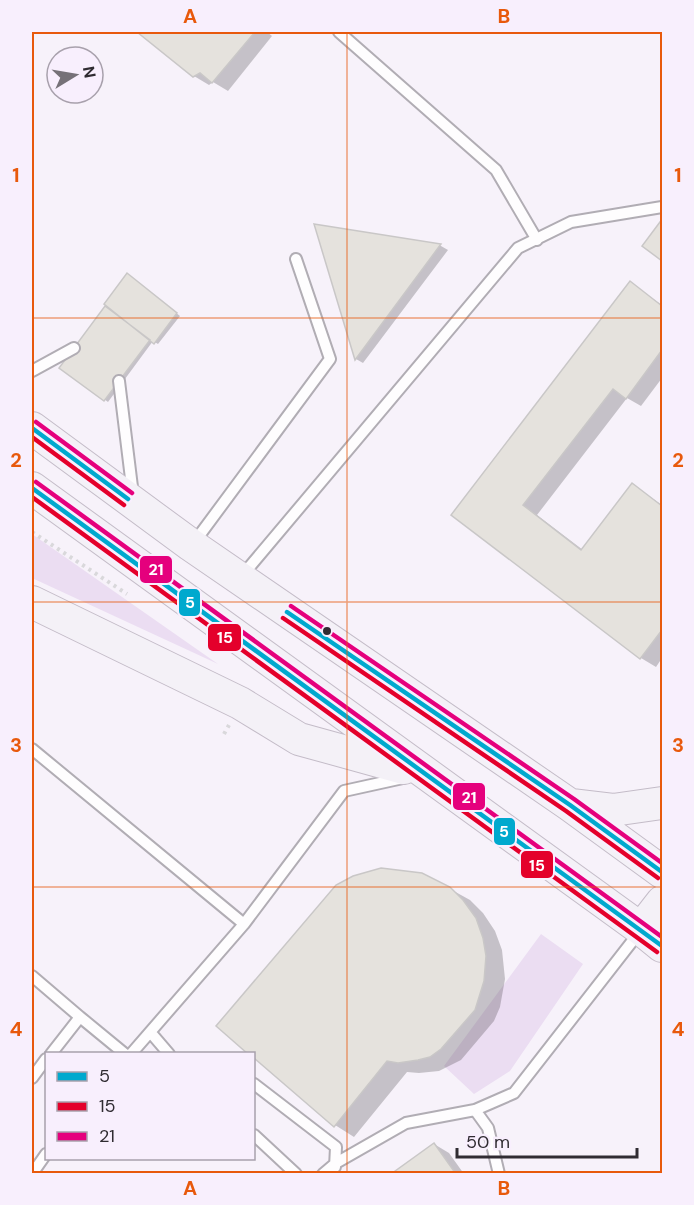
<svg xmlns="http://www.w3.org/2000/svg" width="694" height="1205" viewBox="0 0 694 1205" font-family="'DM Sans',sans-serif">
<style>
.green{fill:#ebddf2}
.shadow{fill:#0003}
.building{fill:#e5e2dd;stroke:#c9c7c7;stroke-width:1.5}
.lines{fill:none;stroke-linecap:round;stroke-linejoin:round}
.service-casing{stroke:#b1adb4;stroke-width:14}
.primary-casing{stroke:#c4bcc8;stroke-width:34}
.path{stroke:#d9d8db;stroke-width:4;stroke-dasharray:3 4.5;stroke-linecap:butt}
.service{stroke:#fefdfe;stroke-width:10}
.primary{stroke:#f4f1f7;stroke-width:32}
.bus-1-casing{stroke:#f8effd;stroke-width:9}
.bus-2-casing{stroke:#f8effd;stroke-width:9}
.bus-3-casing{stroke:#f8effd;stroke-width:9}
.bus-1{stroke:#00a9ce;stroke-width:4.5}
.bus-2{stroke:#e4002b;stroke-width:4.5}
.bus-3{stroke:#e5007d;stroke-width:4.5}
.grid{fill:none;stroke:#e8590c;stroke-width:1.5;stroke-opacity:0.55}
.bus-dot{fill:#302c32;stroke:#f8effd;stroke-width:2}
.line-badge{stroke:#f8effd;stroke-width:2}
.badge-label{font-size:16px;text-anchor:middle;font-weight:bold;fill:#fff}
.neatline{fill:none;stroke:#e8590c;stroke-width:2}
.grid-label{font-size:20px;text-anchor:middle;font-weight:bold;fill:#e8590c}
</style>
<rect width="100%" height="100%" fill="#f7f2fa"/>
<path class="green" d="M32,534L218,664L32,578Z
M541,934L583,964L510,1071L474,1094L444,1066Z"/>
<path class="shadow" d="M140,32H267L272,36L228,91L213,82L209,85L194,76Z
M316,226L441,246L448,250L363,363L356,359Z
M128,275L180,316L158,344L153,341L108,402L62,368Z
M630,283L662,305V378L641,406L627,398L537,515L583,550L633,485L662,505V658L656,667L641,658L453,515Z
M441,884L470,900L483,913L495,931L502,950L505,979L500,1007L494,1021L461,1060L439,1071L419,1073L407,1072L354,1137L335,1125L254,1056V1054Z
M434,1144L449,1153L464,1174H394Z"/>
<path class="building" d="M137,32H255L212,83L200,73L193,77Z
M660,222L662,224V261L642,246Z
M314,224L441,244L355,360Z
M127,273L177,313L154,344L104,304Z
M630,281L662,306V350L626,399L613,389L523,505L581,550L632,483L662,506V630L640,659L451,515Z
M105,306L150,340L104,401L59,368Z
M381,868L422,873L450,887L463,900L476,918L483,938L486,956L484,981L475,1010L441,1049L430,1057L418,1060L398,1063L387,1061L334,1127L254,1058V1054H248L216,1026L336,885L353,876Z
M434,1143L456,1174H391Z"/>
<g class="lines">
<defs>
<path id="service" d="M339,32L496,170L537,240
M32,371L74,348
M119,381L133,495
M193,544L330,359L296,259
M241,577L518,248L571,222L662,207
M32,749L244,924
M32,976L80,1017L51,1054
M80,1017L125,1054
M151,1033L169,1054
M131,1054L244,924L344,791L403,778
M32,1078L46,1059
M254,1084L336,1147L335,1167
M475,1110L488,1128L499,1174
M254,1135L296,1174
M32,1174L46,1154
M323,1174L336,1163L406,1123L475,1110L514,1093L641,930"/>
<path id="primary" d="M32,428L191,545L570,805L662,872
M32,488L641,929L662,946
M32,602L240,703L299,739L404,768
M571,805L613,810L662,803
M641,929L662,902"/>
</defs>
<use href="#service" class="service-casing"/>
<use href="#primary" class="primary-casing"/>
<path class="path" d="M32,532L127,594
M224,734L229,725"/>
<use href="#service" class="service"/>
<use href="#primary" class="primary"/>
<defs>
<path id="bus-1" d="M32,428L128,499
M32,488L662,946
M287,612L570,805L662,872"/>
<path id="bus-2" d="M32,437L124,505
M32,497L657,952
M283,618L566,811L658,878"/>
<path id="bus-3" d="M36,422L132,493
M36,482L662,937
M291,606L574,799L662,863"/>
</defs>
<use href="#bus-1" class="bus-1-casing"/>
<use href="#bus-2" class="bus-2-casing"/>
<use href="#bus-3" class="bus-3-casing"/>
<use href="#bus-1" class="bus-1"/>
<use href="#bus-2" class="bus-2"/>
<use href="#bus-3" class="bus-3"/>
</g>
<path class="grid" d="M347,32V1174M32,318H662M32,602H662M32,887H662"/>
<circle class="bus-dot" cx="327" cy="631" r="5"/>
<g class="line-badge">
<rect x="139" y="555" width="34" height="29" rx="6" fill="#e5007d"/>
<rect x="178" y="588" width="23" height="29" rx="6" fill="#00a9ce"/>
<rect x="207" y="623" width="35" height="29" rx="6" fill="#e4002b"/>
<rect x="452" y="782" width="34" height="29" rx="6" fill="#e5007d"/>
<rect x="493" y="817" width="23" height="29" rx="6" fill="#00a9ce"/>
<rect x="520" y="850" width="34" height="29" rx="6" fill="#e4002b"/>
</g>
<g class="badge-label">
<text x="156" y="575">21</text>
<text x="190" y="608">5</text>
<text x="225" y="643">15</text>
<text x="469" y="803">21</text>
<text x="504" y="837">5</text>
<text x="537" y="871">15</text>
</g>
<rect width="694" height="1205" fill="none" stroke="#f8effd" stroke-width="66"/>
<rect x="45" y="1052" width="210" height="108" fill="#f8effd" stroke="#a8a1ac" stroke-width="1.5"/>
<rect x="57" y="1072" width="30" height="9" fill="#00a9ce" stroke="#a8a1ac" stroke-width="1.5"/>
<text x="99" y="1082" font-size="18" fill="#302c32">5</text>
<rect x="57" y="1102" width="30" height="9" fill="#e4002b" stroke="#a8a1ac" stroke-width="1.5"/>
<text x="99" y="1112" font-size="18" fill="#302c32">15</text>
<rect x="57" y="1132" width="30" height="9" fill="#e5007d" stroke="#a8a1ac" stroke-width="1.5"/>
<text x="99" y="1142" font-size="18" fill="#302c32">21</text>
<g transform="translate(75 75) rotate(79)"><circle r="28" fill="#f8effd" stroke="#a8a1ac" stroke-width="1.5"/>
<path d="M0-4.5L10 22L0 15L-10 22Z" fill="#767178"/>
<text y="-9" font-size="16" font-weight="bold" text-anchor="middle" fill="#302c32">N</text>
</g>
<path d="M457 1148v9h180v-9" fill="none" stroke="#302c32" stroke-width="3"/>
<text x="466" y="1148" font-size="18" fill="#302c32" stroke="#f8effd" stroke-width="4.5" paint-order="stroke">50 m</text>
<rect x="33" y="33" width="628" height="1139" class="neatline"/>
<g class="grid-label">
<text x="190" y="23">A</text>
<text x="504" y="23">B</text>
<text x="16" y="182">1</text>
<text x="678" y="182">1</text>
<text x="16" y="467">2</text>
<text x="678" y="467">2</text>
<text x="16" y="752">3</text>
<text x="678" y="752">3</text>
<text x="16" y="1036">4</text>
<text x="678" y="1036">4</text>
<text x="190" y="1195">A</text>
<text x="504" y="1195">B</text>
</g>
</svg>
